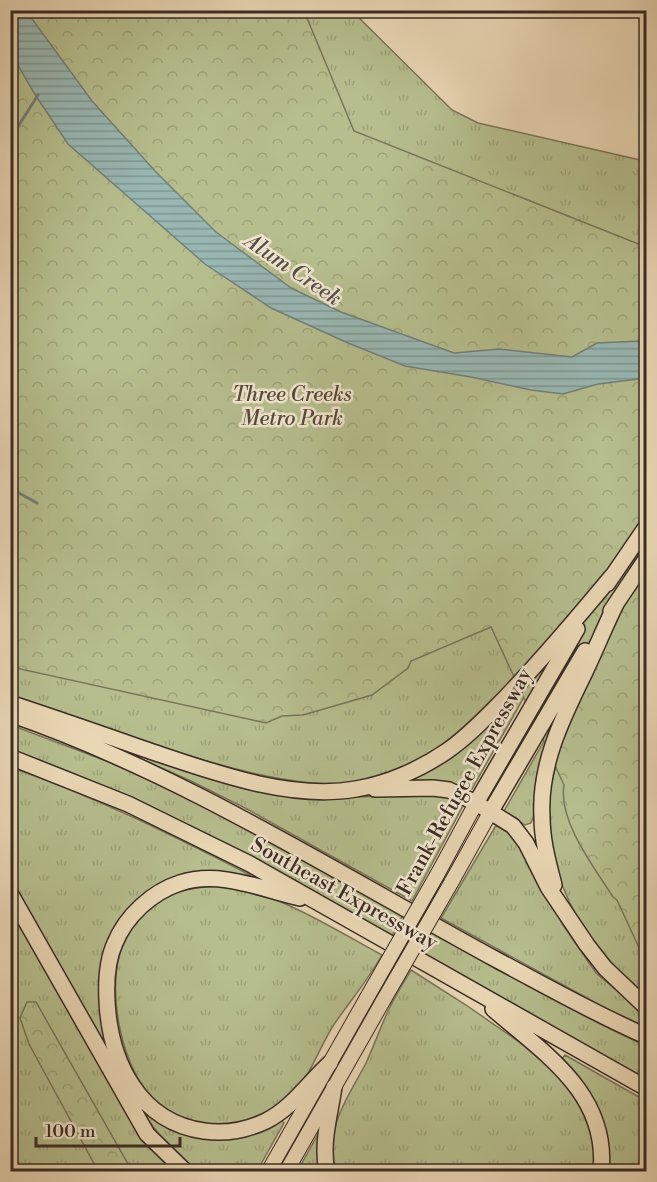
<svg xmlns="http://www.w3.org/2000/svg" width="657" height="1182" viewBox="0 0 657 1182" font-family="'Libre Bodoni',serif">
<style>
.grass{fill:url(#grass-tufts);stroke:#78755a;stroke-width:1.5}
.forest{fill:url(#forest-crowns);stroke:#78755a;stroke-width:1.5}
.water{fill:url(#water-rules);stroke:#73807b;stroke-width:1.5}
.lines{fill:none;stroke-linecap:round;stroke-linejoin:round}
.stream{stroke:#73807b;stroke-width:3}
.primary-casing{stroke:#3a2c25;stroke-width:16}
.motorway-casing{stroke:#3a2c25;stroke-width:18}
.primary{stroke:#ead7b5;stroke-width:14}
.motorway{stroke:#ead7b5;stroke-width:15}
.primary-bridge-casing{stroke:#3a2c25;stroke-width:16;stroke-linecap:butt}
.primary-bridge{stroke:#ead7b5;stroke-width:14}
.labels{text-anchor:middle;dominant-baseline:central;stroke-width:5;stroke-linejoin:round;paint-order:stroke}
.park-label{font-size:21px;font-style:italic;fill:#53493a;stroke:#f1e5cf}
.street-label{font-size:21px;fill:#3a2c25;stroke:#f1e5cf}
.water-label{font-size:22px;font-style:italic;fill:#524f49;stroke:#f1e5cf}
</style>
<defs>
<pattern id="grass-tufts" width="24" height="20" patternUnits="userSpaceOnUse" patternTransform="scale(1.5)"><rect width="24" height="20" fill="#b6be8e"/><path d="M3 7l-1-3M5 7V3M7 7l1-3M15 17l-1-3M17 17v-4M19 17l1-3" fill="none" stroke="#9da37a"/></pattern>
<pattern id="forest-crowns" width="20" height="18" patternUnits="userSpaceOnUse" patternTransform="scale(1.5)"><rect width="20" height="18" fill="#b6be8e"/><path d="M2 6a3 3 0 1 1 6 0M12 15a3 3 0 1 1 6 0" fill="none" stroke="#9da37a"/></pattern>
<pattern id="water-rules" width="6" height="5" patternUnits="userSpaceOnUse" patternTransform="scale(1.5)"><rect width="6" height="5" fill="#99b8b4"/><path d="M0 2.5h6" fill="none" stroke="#7e9692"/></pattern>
</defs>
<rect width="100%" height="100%" fill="#ead7b5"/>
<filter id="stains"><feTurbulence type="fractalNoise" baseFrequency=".00333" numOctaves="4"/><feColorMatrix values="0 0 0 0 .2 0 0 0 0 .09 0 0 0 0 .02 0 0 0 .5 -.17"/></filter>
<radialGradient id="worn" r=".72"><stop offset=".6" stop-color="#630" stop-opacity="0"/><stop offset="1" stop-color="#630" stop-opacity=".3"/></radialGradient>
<path class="grass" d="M296,11H352L452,110L478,123L640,160L646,158V258L339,129Z
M646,594V995C589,949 552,892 548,817C547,791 559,753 568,728C574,713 585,699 593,685C611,654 629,624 646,594Z
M476,596L531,658C499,695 467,732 426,758C407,769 365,783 344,784C289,786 222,766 170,750C117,733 64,715 11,698L10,649L423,634Z
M530,681L532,683L472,789L445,782L409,783L408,780L441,764L473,740Z
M11,725L109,762L188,797L403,915L392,936C267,865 147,797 11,750Z
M547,736L536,809L531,823L525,825L504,811Z
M113,744L322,797L453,796L460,800L463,806L412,901L249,810L191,781L112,746Z
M10,767C94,796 172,835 250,875L249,879L180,878L113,936L110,1056L11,880Z
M499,825L516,838L563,925L596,973L646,1015V1027L605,1008L441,918L495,827Z
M227,885C283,896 332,928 382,955C368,980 351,1000 335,1023C320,1045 312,1074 293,1093C286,1100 276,1107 268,1113C255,1122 235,1125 220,1125C197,1125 174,1117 157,1102C121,1072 105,987 123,945C129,931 142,914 154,905C174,888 202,887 227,885Z
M10,905L179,1171H11Z
M432,932C502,972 573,1012 646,1046V1080L421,953Z
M411,970L466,1005L525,1046L567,1081L594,1129V1171L336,1172C324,1126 347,1100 366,1063C375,1044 381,1025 390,1007C396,994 404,982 411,970Z
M565,1055L646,1101V1171H606C612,1123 593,1094 561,1060Z
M142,1105L177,1129L280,1120L284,1123L257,1171H196C172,1154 156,1131 139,1107Z
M322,1127L323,1171L297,1172Z"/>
<path class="forest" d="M11,11H304L354,131L646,247V963L617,900L613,897C594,867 558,821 564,785L491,627L411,661L408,668L372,695L303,715L282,716L266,723L11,667Z
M27,1002H36L132,1171H99L97,1169L29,1044L20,1018Z"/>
<path class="water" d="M10,11H23L30,16L92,101L155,171L216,232L291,288L341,312L454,353L499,349L572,357L597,343L640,341L646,342V378L598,384L563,394L531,390L471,377L405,366L348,343L271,308L205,264L68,144L34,93L11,53Z"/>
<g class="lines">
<path class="stream" d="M10,139L38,95
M10,488L37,503"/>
<defs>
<path id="primary" d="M437,875L476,803
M451,883L491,811
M268,1172L369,994
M286,1172L383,1001"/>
<path id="motorway" d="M607,584L646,527
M611,611L646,559
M10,703C55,718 99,733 144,749C207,770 288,801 356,789C387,784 421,769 447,751C470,735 488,715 507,696C544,657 578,617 612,576
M10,714C183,774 337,873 497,960C546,986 595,1014 646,1036
M10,757L128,804L250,864L646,1088
M375,789L433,788L449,790L476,803L513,826L526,843L548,887L587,945L605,968L646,1007
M476,803L577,629
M491,811L585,651
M554,885C548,862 542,840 542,817C539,764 563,717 585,672C596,649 605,626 616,604
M10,893L147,1134L186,1172
M300,898C261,889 220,870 180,883C152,892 126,916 115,943C107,960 106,982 107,1001C110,1062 139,1122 204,1131C225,1134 247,1130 266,1121C292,1108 309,1082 330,1063
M493,1009C545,1054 609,1094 601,1172
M327,1172C321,1143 330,1115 334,1087"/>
</defs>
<use href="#primary" class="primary-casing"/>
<use href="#motorway" class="motorway-casing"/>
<use href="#primary" class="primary"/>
<use href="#motorway" class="motorway"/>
<defs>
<path id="primary-bridge" d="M369,994L437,875
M383,1001L451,883"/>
</defs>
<use href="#primary-bridge" class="primary-bridge-casing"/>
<use href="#primary-bridge" class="primary-bridge"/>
</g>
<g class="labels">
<g class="park-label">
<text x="292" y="395">Three Creeks<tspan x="292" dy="24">Metro Park</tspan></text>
</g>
<g class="street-label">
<text transform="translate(465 782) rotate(-61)">Frank-Refugee Expressway</text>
<text transform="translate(344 894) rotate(29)">Southeast Expressway</text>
</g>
<g class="water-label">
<text transform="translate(293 270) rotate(34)">Alum Creek</text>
</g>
</g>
<rect width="657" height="1182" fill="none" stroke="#ead7b5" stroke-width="36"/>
<rect x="12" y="12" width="633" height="1158" fill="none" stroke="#3a2c25" stroke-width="3"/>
<rect x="18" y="18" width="621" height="1146" fill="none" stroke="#3a2c25" stroke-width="1.5"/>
<path d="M36 1137v9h144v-9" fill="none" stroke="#3a2c25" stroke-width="3"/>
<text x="45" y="1137" font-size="18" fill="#3a2c25" stroke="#f1e5cf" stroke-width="4.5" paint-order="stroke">100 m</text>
<rect width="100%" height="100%" filter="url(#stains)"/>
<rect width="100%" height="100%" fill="url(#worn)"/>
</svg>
